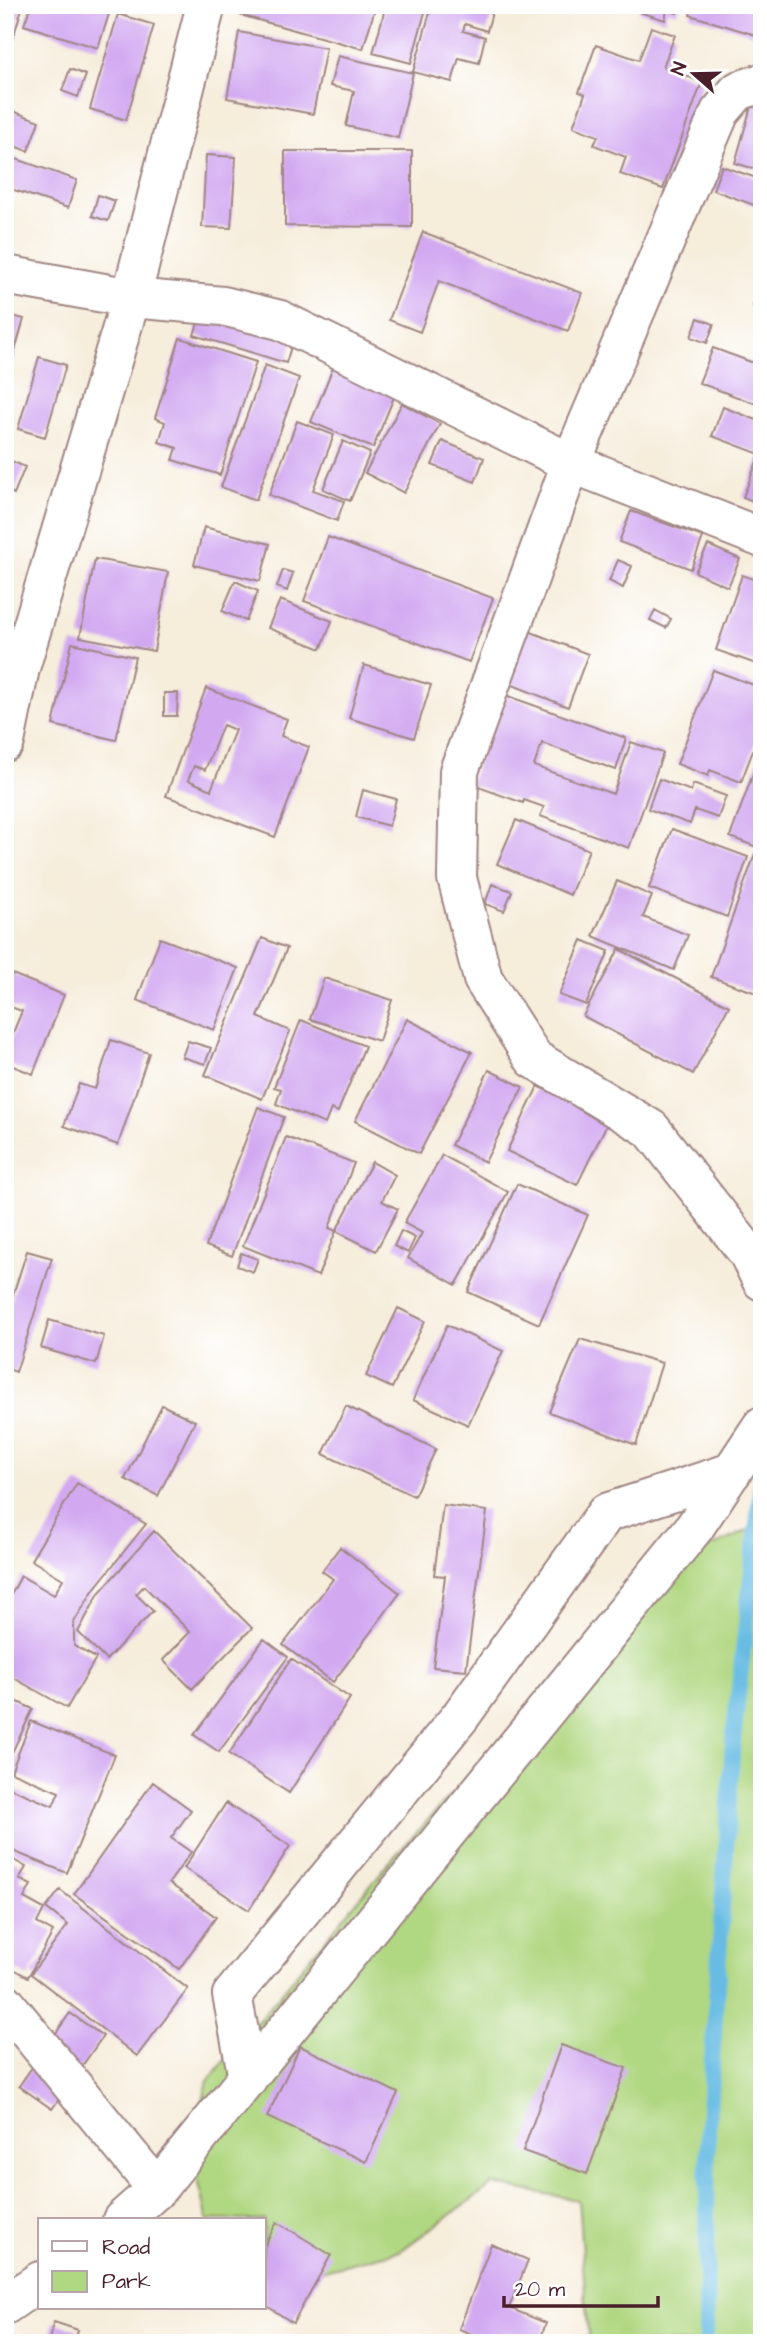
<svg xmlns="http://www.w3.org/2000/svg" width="767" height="2348" viewBox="0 0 767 2348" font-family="'Architects Daughter',sans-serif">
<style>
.green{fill:#b0d781;stroke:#7d7b56;stroke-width:2}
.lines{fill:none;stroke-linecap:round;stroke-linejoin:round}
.stream{stroke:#68bce4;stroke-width:16}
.building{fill:#d2a9f1;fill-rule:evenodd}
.street-casing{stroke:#a08683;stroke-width:42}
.street{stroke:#fff;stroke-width:38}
</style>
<rect width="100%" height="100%" fill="#fff"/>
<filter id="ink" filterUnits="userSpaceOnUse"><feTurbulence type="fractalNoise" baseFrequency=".0143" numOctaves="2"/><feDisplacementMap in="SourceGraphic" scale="14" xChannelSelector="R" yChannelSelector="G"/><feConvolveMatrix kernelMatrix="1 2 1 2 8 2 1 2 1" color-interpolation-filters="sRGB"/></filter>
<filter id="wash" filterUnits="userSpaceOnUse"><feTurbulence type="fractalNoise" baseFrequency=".00686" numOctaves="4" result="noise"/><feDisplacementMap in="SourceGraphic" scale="28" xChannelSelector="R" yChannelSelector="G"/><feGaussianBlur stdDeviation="1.57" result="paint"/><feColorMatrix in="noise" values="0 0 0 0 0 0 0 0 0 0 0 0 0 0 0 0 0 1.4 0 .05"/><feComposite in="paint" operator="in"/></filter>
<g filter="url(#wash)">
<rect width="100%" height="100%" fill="#f6eddb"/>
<path class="green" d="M762,1524V2343H589L578,2200L493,2184L400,2251L272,2283L264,2276V2220H208L190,2147L208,2081L393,1858L571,1664L638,1580Z"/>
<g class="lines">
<path class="stream" d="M706,2343L708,2125L733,1741L762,1480"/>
</g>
<g id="blocks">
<path class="building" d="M5,5H23L9,51L5,50Z
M31,5H112L98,48L24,25Z
M243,5H376L363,49L240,15Z
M386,5H427L411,63L373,53Z
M432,5H494L487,31L465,24L463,31L485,37L479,63L459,58L452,82L413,72Z
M641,5H679L677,13L667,10L665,20L639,12Z
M693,5H762V37L690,15Z
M118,14L154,25L126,120L90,109Z
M651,27L675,35L663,67L702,82L663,189L620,174L626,157L594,145L598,136L573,127L585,94L579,92L596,45L639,60Z
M239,32L326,48L313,114L227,98Z
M338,56L413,73L398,138L346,126L354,91L330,86Z
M70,69L86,75L78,97L62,91Z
M754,96L762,98V171L735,163Z
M5,108L39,121L28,151L5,143Z
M285,151H412V227L285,226Z
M5,155L77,180L68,208L5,187Z
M206,155L236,157L231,228L202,227Z
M722,166L762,180V208L713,190Z
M98,195L115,201L108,221L92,216Z
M423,232L582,293L568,331L439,281L420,332L389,320Z
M762,284V310L753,306Z
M203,309L294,337L286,363L194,335Z
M5,314L24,319L12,361L5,359Z
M698,318L714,324L707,343L691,337Z
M180,338L256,362L220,475L173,460L177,448L159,442L165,422L155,418Z
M713,348L762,366V406L699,383Z
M39,357L66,365L45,437L18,429Z
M265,365L299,378L256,500L221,487Z
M334,365L397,390L373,448L311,422Z
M402,403L440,424L404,493L365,473Z
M723,407L762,422V505L743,497L760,454L712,436Z
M297,421L334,435L313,490L344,501L337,521L269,495Z
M343,441L370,453L350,501L323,489Z
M442,441L484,458L475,482L432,465Z
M7,459L25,467L14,494L5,490Z
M631,511L703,537L691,569L619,542Z
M204,527L270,544L260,581L194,565Z
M328,537L493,598L469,662L304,601Z
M708,545L740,559L728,587L695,572Z
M95,559L168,572L154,651L80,637Z
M618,560L632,566L623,588L609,581Z
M283,570L293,573L287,591L277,587Z
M742,575L762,582V666L716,650Z
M235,581L258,591L246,621L222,611Z
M280,600L332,621L321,649L268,628Z
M655,610L671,619L666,628L650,620Z
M526,630L588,654L568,707L505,682Z
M72,643L135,657L116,740L53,725Z
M364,665L431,685L414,738L349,718Z
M713,670L762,688V727L741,782L710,770L708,776L677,764Z
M206,688L287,719L281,736L309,747L275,837L166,796ZM223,725L235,730L211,790L188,780L194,766L205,770Z
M164,693H178L177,716H164Z
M502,694L626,738L616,770L542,743L534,766L613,794L631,742L663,753L629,848L540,816L544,807L524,800L523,803L470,784Z
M758,760L762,761V849L730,837Z
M659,779L691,791L693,784L726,796L718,818L695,810L690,824L648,809Z
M363,790L396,799L389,826L356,817Z
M516,820L589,850L570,895L497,864Z
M672,829L748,857L727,917L649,888Z
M756,851L762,853V941L757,955L762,957V995L711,977Z
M617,881L652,896L643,917L688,935L674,970L593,936Z
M492,884L512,891L504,911L485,904Z
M160,938L238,968L214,1030L137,1000Z
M262,938L287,948L258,1017L290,1031L262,1099L205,1075Z
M582,940L609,951L586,1005L559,995Z
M619,949L729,1006L693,1074L583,1016Z
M5,971L64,995L33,1074L5,1063V1052L22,1011L5,1005Z
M324,978L392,1000L379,1041L310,1019Z
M407,1019L472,1052L419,1154L355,1121Z
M301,1020L365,1046L338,1112L331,1109L325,1124L276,1104L281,1089L274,1087Z
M111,1040L149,1053L118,1145L64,1126L79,1084L95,1089Z
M188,1041L211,1048L205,1064L182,1057Z
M489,1070L523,1087L485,1162L451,1145Z
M538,1086L609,1120L577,1185L507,1151Z
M258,1107L284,1117L232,1256L206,1246Z
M5,1137L12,1139L6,1159H5Z
M286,1137L354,1163L329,1228L336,1231L372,1162L395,1175L382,1201L398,1209L376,1251L336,1231L318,1276L243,1246Z
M442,1155L508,1192L456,1285L408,1258L422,1233L404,1223Z
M517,1184L588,1215L539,1324L468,1292Z
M401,1231L415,1238L408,1253L394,1246Z
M27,1251L52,1258L16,1372L5,1368V1320Z
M241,1253L258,1259L253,1272L237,1266Z
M398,1308L425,1321L392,1388L366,1376Z
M49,1320L104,1336L96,1364L41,1348Z
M447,1325L503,1351L468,1425L413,1400Z
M580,1339L662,1363L636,1445L549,1412Z
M162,1405L195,1421L158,1496L125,1479Z
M346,1406L436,1449L414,1496L323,1454Z
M77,1483L146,1524L94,1589L74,1622V1646L96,1658L67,1708L5,1673V1606L21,1576L54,1595L63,1579L31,1560Z
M443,1505L487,1511L466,1670L433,1667L445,1576L434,1575Z
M154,1531L252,1628L192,1689L163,1660L190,1632L144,1586L136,1594L153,1611L106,1660L78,1632L99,1593Z
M340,1547L400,1593L333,1682L283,1645L333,1579L322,1571Z
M264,1639L288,1657L219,1752L194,1735Z
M291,1659L350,1698L289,1793L229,1754Z
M5,1696L33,1709L5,1767L7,1735Z
M31,1721L115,1755L67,1873L5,1848V1786L53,1806L59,1792L11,1772Z
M153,1782L191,1810L171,1838L191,1852L169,1883L216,1917L179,1969L74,1894Z
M226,1803L290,1846L249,1910L184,1868Z
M5,1855L26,1867L19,1879L31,1885L24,1898L44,1909L37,1923L53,1932L28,1977L5,1964Z
M60,1890L188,1989L137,2056L31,1974L68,1925L46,1908Z
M70,2013L103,2036L52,2109L19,2086Z
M561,2045L626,2068L587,2174L523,2151Z
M300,2046L398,2093L366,2162L267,2117Z
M277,2222L331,2255L293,2323L264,2304V2246Z
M491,2244L528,2260L509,2308L546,2323L539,2343H494L459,2329Z
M54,2322L78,2330L74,2343H48Z"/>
</g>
</g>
<g filter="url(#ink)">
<use href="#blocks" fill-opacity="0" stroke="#a08683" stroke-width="2"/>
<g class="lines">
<defs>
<path id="street" d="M762,83L738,91L720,112L571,463L459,771L457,878L483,979L534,1059L651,1129L748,1253L762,1281
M5,275L131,298L223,306L280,320L571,463L762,538
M5,742L20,668L131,298L206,5
M5,2003L157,2189
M248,2078L232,1995L460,1717L606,1513L732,1472
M122,2220L157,2189L694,1528L762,1426
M5,2305L40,2281"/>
</defs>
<use href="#street" class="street-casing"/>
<use href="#street" class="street"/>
</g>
</g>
<rect width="767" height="2348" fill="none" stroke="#fff" stroke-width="28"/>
<rect x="38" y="2218" width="228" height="91" fill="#ffffff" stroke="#b7a5aa" stroke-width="2"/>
<rect x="52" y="2241" width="35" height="10" fill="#ffffff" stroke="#b7a5aa" stroke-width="2"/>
<text x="102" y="2254" font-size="21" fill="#4a1f2b">Road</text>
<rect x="52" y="2271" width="35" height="21" fill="#b0d781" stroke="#b7a5aa" stroke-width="2"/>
<text x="102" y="2288" font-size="21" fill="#4a1f2b">Park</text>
<g transform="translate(694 74) rotate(290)" stroke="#ffffff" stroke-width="5" paint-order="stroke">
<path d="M0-5L12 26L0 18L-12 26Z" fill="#4a1f2b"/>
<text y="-10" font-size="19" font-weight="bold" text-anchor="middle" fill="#4a1f2b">N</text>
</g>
<path d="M504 2296v10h154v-10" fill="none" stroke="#4a1f2b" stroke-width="3.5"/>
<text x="515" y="2296" font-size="21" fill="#4a1f2b" stroke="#ffffff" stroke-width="5" paint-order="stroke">20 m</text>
</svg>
